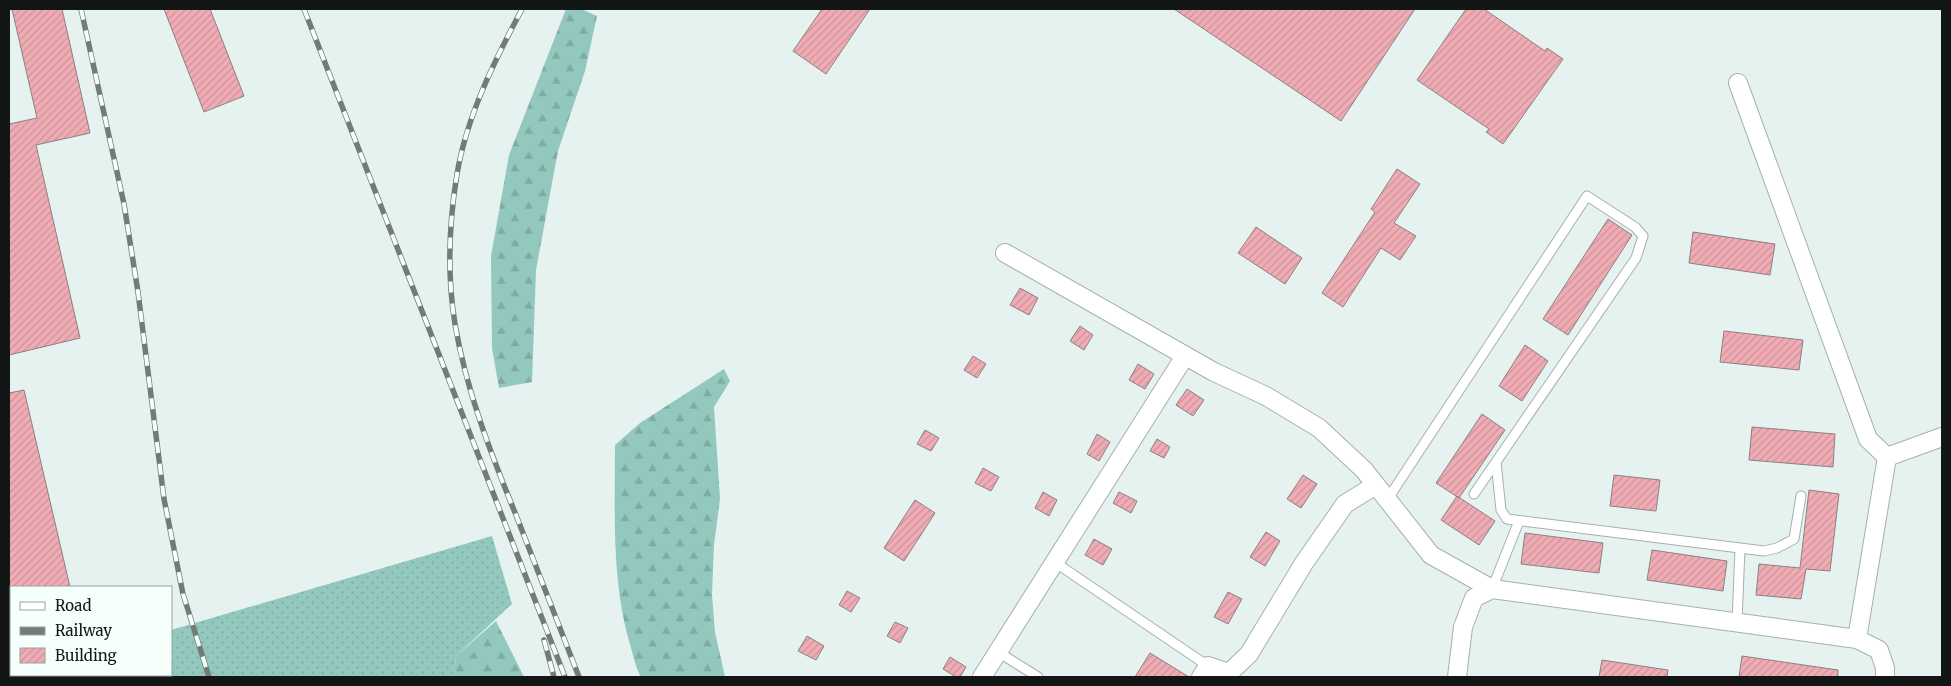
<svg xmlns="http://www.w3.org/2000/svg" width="1951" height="686" viewBox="0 0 1951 686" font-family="Merriweather,serif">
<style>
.grass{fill:url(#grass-dots)}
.forest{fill:url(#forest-firs)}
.building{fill:url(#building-hatch);stroke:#8b8081}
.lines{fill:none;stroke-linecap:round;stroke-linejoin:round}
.lane-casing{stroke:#a5b1af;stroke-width:11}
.street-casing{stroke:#a5b1af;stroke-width:20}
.lane{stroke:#fff;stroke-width:9}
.street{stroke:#fff;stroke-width:18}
.rail-casing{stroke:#737b79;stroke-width:5.5}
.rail{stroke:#f5fffc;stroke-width:4;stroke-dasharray:11;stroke-linecap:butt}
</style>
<defs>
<pattern id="grass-dots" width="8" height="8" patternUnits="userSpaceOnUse" patternTransform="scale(1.25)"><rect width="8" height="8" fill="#93c8be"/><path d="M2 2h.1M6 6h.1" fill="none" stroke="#7eaba2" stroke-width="1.8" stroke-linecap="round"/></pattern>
<pattern id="forest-firs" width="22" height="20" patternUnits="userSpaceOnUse" patternTransform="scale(1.25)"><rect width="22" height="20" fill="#93c8be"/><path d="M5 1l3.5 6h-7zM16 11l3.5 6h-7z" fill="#7eaba2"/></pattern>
<pattern id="building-hatch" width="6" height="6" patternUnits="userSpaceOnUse" patternTransform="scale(1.25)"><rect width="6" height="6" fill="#f0acb4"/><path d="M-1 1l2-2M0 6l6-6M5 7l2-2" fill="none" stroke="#cd939a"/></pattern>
</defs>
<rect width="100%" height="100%" fill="#e6f2ef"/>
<path class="grass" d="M492,536L512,604L456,656L454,677H9L16,675H171V630Z"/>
<path class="forest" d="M566,9H581L597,16L585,71L558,151L536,270L532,382L499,388L492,348L491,256L509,155Z
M724,369L730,381L714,407L720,499L714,545L712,595L715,632L725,677H641C636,669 634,658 631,648C611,583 615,513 615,445L640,423Z
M496,621L524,677H454L456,656Z"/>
<path class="building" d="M12,9H62L90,133L36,145L80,338L9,355V124L37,118Z
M164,9H210L244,96L204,112Z
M822,9H870L826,74L793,51Z
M1174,9H1415L1341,121Z
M1466,9H1484L1545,51L1547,48L1563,59L1503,144L1486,132L1489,129L1417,80Z
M1397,169L1420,184L1394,223L1416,236L1400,260L1381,248L1343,307L1322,293L1375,212L1371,209Z
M1608,219L1632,235L1568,335L1543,319Z
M1256,227L1302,258L1285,284L1238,253Z
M1693,232L1775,244L1770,275L1689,263Z
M1020,288L1038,298L1029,315L1010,305Z
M1080,326L1093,335L1084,350L1070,341Z
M1724,331L1803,340L1799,370L1720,362Z
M1525,345L1548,361L1522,401L1499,386Z
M973,356L986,364L977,378L964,370Z
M1138,364L1154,374L1145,389L1129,380Z
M1187,389L1204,400L1193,416L1176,405Z
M24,390L70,587H9V393Z
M1482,414L1505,430L1459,498L1436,483Z
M1752,427L1835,434L1833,467L1749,460Z
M925,430L939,438L931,451L917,444Z
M1097,434L1110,442L1099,461L1087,454Z
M1157,439L1170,447L1164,458L1150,451Z
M983,468L999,477L991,491L975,483Z
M1303,475L1317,484L1301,508L1287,499Z
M1614,475L1660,480L1656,511L1610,506Z
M1809,490L1839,494L1830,571L1806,569L1801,599L1756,595L1759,564L1800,568Z
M1043,492L1057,500L1049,516L1035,508Z
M1119,492L1137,501L1131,513L1113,503Z
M1457,496L1495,521L1479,545L1441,520Z
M915,500L935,513L904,561L884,548Z
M1266,532L1280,541L1265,566L1250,557Z
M1525,533L1603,543L1599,573L1521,564Z
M1094,539L1112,549L1103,565L1085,555Z
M1652,550L1727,561L1723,591L1647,580Z
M847,591L860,598L851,612L839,605Z
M1228,592L1242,599L1228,624L1214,617Z
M895,622L908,628L900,643L887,636Z
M807,636L824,646L816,660L798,651Z
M1150,653L1189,677H1135Z
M1742,656L1838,670V677H1739Z
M950,657L966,667L960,677H956L943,669Z
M1602,660L1668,670L1667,677H1599Z"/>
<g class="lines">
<defs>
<path id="lane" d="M1496,462L1501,510L1507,519L1764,551L1777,548L1794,539L1801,496
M1387,500L1587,196L1635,227L1643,236L1636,258L1474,494
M1056,563L1208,666
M1492,589L1519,521
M1737,622L1740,548
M998,652L1038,677"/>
<path id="street" d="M1738,83L1868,439L1887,457
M1005,253L1214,372L1266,396L1319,428L1364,470L1431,555L1492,589L1857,639
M982,677L1185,356
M1201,677L1208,666L1229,673L1249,654L1304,563L1345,504L1376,485
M1457,677L1463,627L1474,598L1492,589
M1885,677V668L1879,650L1857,639L1887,457L1942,437"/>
</defs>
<use href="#lane" class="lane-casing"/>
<use href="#street" class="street-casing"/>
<use href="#lane" class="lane"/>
<use href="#street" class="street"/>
<defs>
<path id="rail" d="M81,9L124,204L138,292L164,499L183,594L209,677
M304,9L565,677
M522,9C495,60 467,115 457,174C449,223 447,275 455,324C466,390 491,454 516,515C537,569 558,623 579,677
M544,640L554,677"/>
</defs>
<use href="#rail" class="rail-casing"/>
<use href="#rail" class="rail"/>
</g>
<rect width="1951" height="686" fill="none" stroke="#121615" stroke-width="20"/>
<rect x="10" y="586" width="162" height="90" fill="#f5fffc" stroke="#9aa2a0"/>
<rect x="20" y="602" width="25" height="8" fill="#ffffff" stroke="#9aa2a0"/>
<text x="55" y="611" font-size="15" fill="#121615">Road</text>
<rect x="20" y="627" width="25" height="8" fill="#737b79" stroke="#9aa2a0"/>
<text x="55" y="636" font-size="15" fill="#121615">Railway</text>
<rect x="20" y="648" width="25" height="15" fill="url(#building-hatch)" stroke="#9aa2a0"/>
<text x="55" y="661" font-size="15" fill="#121615">Building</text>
</svg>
